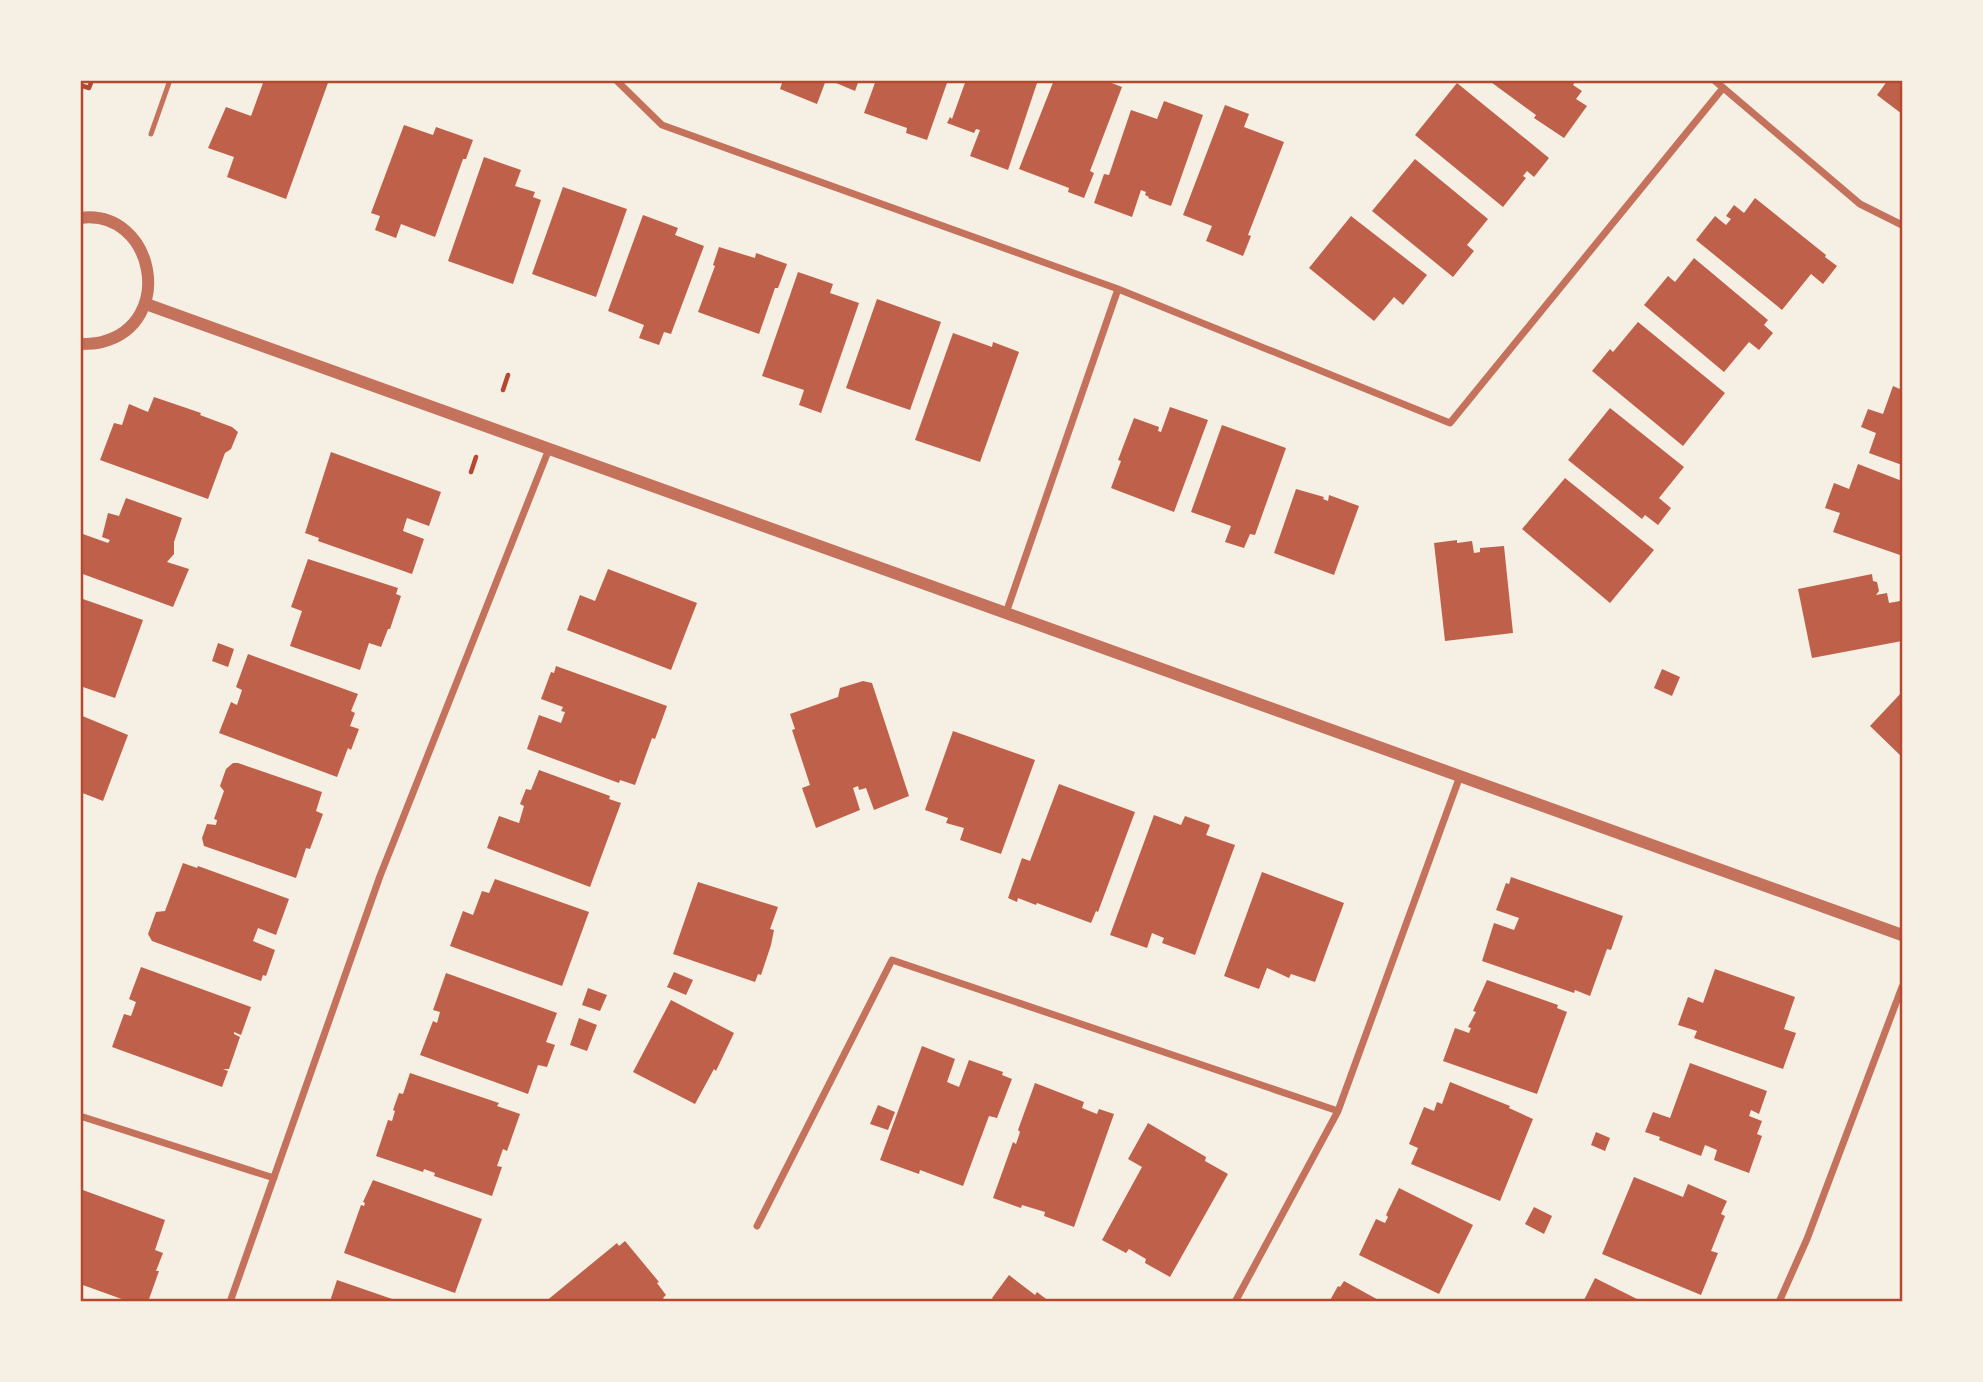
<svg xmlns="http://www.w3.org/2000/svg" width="1983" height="1382" viewBox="0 0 1983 1382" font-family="Spectral,serif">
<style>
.building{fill:#bf614a}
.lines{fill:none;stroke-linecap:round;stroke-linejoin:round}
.path{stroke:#b5482f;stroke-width:4.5}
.service{stroke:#c5725c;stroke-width:5}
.minor{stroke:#c5725c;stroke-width:7}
.tertiary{stroke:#c5725c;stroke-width:12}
.neatline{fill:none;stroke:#b5482f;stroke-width:2.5}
</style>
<rect width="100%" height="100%" fill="#f6efe4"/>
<path class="building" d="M256,80H329L286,199L227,177L234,157L208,148L226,107L251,116L263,83Z
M783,80H826L817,104L780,89Z
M829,80H859L855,91Z
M876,80H948L927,140L906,133L907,128L864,113Z
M966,80H1038L1008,170L970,156L980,130L976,129L974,133L947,123L950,117L952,119Z
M1054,80H1104L1122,87L1090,171L1094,173L1084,198L1068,192L1069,188L1019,169Z
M1488,80H1576L1573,85L1582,91L1576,99L1587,106L1564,138L1534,118L1536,115Z
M1888,80H1902V114L1877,95Z
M1457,83L1549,158L1534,177L1527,171L1523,176L1526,178L1503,207L1415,135Z
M1164,101L1203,115L1171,206L1148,198L1149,197L1145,195L1146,192L1141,190L1132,217L1094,203L1104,174L1109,175L1131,110L1157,119Z
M1225,105L1249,114L1244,127L1284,142L1248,235L1251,236L1243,256L1206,241L1212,226L1183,215Z
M404,125L433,135L436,127L473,140L466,159H463L435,237L401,224L396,238L375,230L380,216L371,213Z
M484,157L521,170L515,186L535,192L533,197L541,200L513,284L448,261Z
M1415,159L1488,219L1467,245L1474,251L1453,277L1372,211Z
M563,187L627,209L596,297L532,274Z
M1755,198L1826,255L1825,257L1837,266L1823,284L1811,274L1782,310L1696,240L1715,216L1726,225L1731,219L1726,216L1734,205L1744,213Z
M643,215L678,228L675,235L704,246L671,334L664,332L659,345L639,338L644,325L608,311Z
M1351,216L1427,275L1403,305L1394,297L1374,321L1309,268Z
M719,247L755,258L756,253L787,264L778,288H775L759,334L698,312L715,266L713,265Z
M1694,258L1768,320L1764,325L1773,333L1759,350L1749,342L1724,372L1644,305L1668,276L1675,282Z
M798,272L833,284L830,293L859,303L821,413L799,405L804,390L762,376Z
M877,299L941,322L910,410L846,388Z
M1638,322L1725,393L1683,446L1592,371L1610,349L1613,352Z
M953,333L992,347L993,342L1019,352L980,462L915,440Z
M1893,386L1902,390V465L1869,453L1876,433L1861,427L1868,409L1883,414Z
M154,397L201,413L200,415L232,427L238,432L231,449L225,453L208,499L100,460L114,423L122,425L129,404L148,412Z
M1170,407L1208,420L1174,512L1111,488L1121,461L1118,460L1134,418L1159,427L1158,431L1161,432Z
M1610,408L1684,467L1659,498L1671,508L1658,525L1645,515L1642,519L1568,460Z
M1222,425L1286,448L1255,535L1250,534L1244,548L1225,542L1231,526L1191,512Z
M331,452L441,492L429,526L407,518L405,524L403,531L424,539L412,574L318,541L319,538L305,533Z
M1858,464L1902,481V554L1900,555L1833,532L1840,513L1825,508L1834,483L1849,489Z
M1565,478L1654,550L1610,603L1522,529Z
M1296,489L1324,497L1323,499L1328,501L1329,495L1359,506L1334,575L1274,553Z
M126,498L182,518L174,542V554L167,562L189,569L173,607L80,573V533L108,543L110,540L102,537L108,513L119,516Z
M1457,540V543L1472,541L1474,553L1480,552V548L1504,546L1513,633L1445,641L1434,543Z
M308,559L398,588L396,594L401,596L390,629H388L381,647L369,643L360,670L290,646L302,611L291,607Z
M608,569L697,603L671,670L567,630L580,595L595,601Z
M1872,574L1873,581L1877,582L1879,591L1876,595L1887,593L1889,603L1900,601L1902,641L1812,658L1798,589Z
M80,598L143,620L115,698L80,686Z
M218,643L234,649L228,667L212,661Z
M248,654L358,694L351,711L355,713L350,726L359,729L351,750L348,748L337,777L219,733L231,702L237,705L242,690L236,687Z
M556,666L667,706L655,739L652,738L635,785L620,780L619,783L527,749L539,715L561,723L565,712L561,711L563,707L541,699L551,672L554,673Z
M1662,669L1680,677L1672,696L1654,688Z
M863,681L872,683L909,796L874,810L866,788L859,790L858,786L853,788L860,810L816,828L802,788L810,785L792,730L795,729L790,714L838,697L840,688Z
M1902,692V757L1870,726Z
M80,715L128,735L103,801L80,792Z
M953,731L1035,760L1001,854L960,840L964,828L946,823L948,818L925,810Z
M233,763H238L322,792L316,811L323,814L310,849L306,848L296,878L204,846L202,838L207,824L216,825L217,820L214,819L224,791L220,786L226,769Z
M539,770L610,796L609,799L621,803L590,887L487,848L499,816L519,823L524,806L520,804L526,789L531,790Z
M1059,784L1135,812L1098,912L1096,911L1091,923L1037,903L1036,905L1018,898L1017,902L1008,898L1022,858L1030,861Z
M1154,815L1181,825L1185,816L1210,825L1206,835L1235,845L1195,955L1162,943L1164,938L1152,933L1147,948L1110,935Z
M183,863L197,868L198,866L289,899L276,935L258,928L253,941L275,950L266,976L263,975L261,981L152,941L148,934L156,912L165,911Z
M1262,872L1344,903L1315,982L1291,974L1289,978L1267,968L1259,989L1224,976Z
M1511,877L1623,916L1611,950L1607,949L1590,996L1575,990L1574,993L1482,961L1494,923L1514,930L1519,918L1496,910L1506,883L1509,884Z
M495,879L589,912L562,986L450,946L463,911L473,915L482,891L489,893Z
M698,882L778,907L770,929L774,930L771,945L761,975L758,974L755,982L673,954Z
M141,967L251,1007L241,1035L234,1032V1034L240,1037L229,1069H223L228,1071L222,1087L112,1047L124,1014L131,1016L136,1002L129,999Z
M1715,969L1795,997L1784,1029L1796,1033L1783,1069L1694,1038L1697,1031L1678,1025L1688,997L1703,1003Z
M674,972L693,980L686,995L667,987Z
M446,973L557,1013L546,1042L555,1045L547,1067L538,1065L528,1094L420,1055L433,1021L437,1023L440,1012L433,1010Z
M1487,980L1558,1005L1557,1008L1567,1012L1537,1094L1443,1061L1455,1028L1469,1033L1471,1028L1468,1027L1476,1012L1473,1011Z
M588,988L607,995L600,1011L582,1005Z
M671,1000L734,1033L716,1071L714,1069L695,1104L633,1072Z
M579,1018L597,1025L587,1051L570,1045Z
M922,1046L955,1059L947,1082L959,1087L969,1060L1003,1072L1002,1075L1012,1079L997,1118L989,1116L963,1186L920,1170L919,1174L880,1160Z
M1690,1063L1767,1091L1759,1114L1751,1110L1749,1116L1762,1121L1757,1134L1762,1136L1749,1173L1714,1160L1717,1150L1705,1145L1701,1156L1659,1140L1660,1137L1645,1132L1653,1112L1670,1118Z
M410,1073L499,1103L497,1106L520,1114L507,1151L503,1149L497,1166L502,1167L492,1196L434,1176L435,1173L424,1169L423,1172L376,1156L388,1120L392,1121L395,1111L393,1110L399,1093L403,1094Z
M1450,1082L1510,1106L1509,1108L1533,1119L1500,1201L1411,1164L1418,1148L1409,1144L1424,1107L1434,1111L1437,1102L1442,1104Z
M1035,1083L1084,1102L1082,1108L1097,1114L1099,1109L1114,1114L1074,1227L1044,1216L1045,1212L1022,1205L1021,1208L993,1198L1013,1142L1016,1144L1020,1132L1018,1130Z
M878,1105L895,1112L888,1130L870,1124Z
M1148,1123L1206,1157L1205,1161L1228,1174L1170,1277L1145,1263L1146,1259L1129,1249L1126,1253L1102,1240L1142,1167L1128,1159Z
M1596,1132L1610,1138L1605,1151L1591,1145Z
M1634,1177L1683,1197L1688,1184L1727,1201L1721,1214L1725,1216L1711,1251L1718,1253L1701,1295L1602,1254Z
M373,1180L482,1219L455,1293L344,1253L361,1205L364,1206L365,1203L363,1202Z
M1399,1188L1473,1225L1439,1294L1359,1255L1376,1219L1385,1223L1388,1217L1386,1215Z
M80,1189L165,1220L155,1250L163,1253L156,1271H159L148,1302H130L80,1284Z
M1534,1207L1552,1216L1544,1234L1525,1224Z
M625,1241L659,1282L657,1283L666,1295L663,1298L666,1302H545L617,1243L619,1246Z
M1009,1275L1035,1295L1037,1292L1050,1302H996L992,1298Z
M1595,1278L1643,1302H1583Z
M337,1280L398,1301V1302H332L331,1298Z
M1344,1281L1382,1302H1329L1338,1286L1340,1287Z"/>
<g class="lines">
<path class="path" d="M80,85L89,88L92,80
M503,390L508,375
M471,472L476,457"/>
<path class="service" d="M151,134L170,80"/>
<path class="minor" d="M616,80L662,125L1118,289L1450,423L1723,88
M1714,80L1860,204L1902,225
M1006,613L1118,289
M80,1116L274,1178
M757,1226L892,960L1338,1111
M230,1302L380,876L549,449
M1235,1302L1338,1111L1460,776
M1779,1302L1807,1239L1902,987"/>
<path class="tertiary" d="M80,218C154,208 177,323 102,342C95,344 87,344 80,344
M146,304L1902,935"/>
</g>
<rect width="1983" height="1382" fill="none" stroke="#f6efe4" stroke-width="164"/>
<rect x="82" y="82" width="1819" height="1218" class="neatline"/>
</svg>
